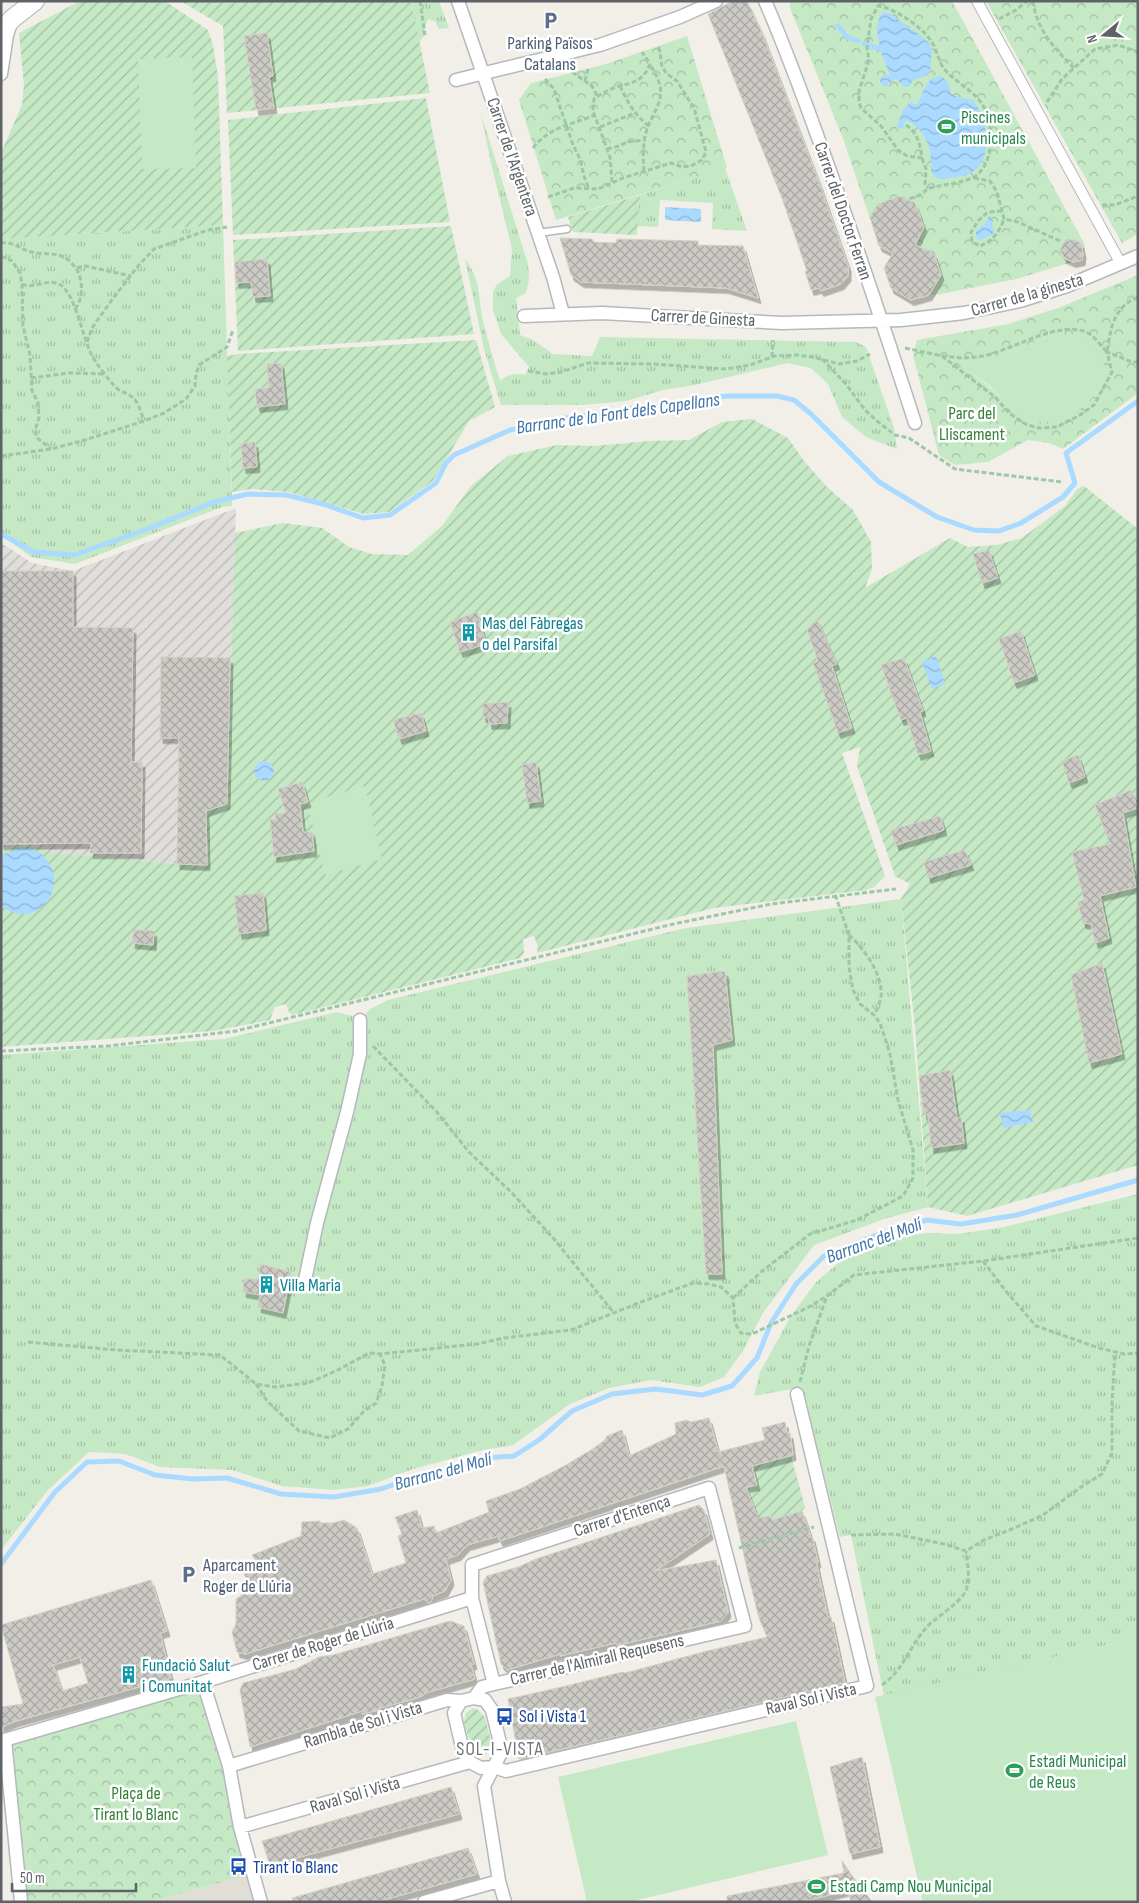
<svg xmlns="http://www.w3.org/2000/svg" width="1139" height="1903" viewBox="0 0 1139 1903" font-family="'Sofia Sans Condensed',sans-serif">
<style>
.industrial{fill:url(#industrial-furrows)}
.education{fill:#e1ded6}
.grass{fill:url(#grass-tufts)}
.park{fill:url(#park-crowns);fill-rule:evenodd}
.garden{fill:url(#garden-furrows)}
.pitch{fill:#c5e8c5}
.water{fill:url(#water-waves)}
.lines{fill:none;stroke-linecap:round;stroke-linejoin:round}
.stream{stroke:#aadaff;stroke-width:5}
.building{fill:url(#building-cross-hatch);stroke:#d6d1c6;fill-rule:evenodd;filter:url(#shadow)}
.service-casing{stroke:#b5b8bc;stroke-width:9}
.pedestrian-casing{stroke:#b5b8bc;stroke-width:12}
.minor-casing{stroke:#b5b8bc;stroke-width:15}
.secondary-casing{stroke:#b6babf;stroke-width:20}
.path{stroke:#9cc7a9;stroke-width:3;stroke-dasharray:5 2.5;stroke-linecap:butt}
.service{stroke:#fff;stroke-width:6}
.pedestrian{stroke:#fff;stroke-width:10}
.minor{stroke:#fff;stroke-width:12}
.secondary{stroke:#fff;stroke-width:18}
.labels{text-anchor:middle;dominant-baseline:central;stroke-width:5;stroke-linejoin:round;paint-order:stroke}
.service-label{font-size:18px;fill:#4e5e75;stroke:#fff}
.leisure-label{font-size:18px;fill:#27864d;stroke:#fff;text-anchor:start}
.street-label{font-size:18px;fill:#5f6368;stroke:#fff}
.park-label{font-size:18px;fill:#348238;stroke:#fff}
.culture-label{font-size:18px;fill:#0d838f;stroke:#fff;text-anchor:start}
.transit-label{font-size:18px;fill:#164399;stroke:#fff;text-anchor:start}
.water-label{font-size:19px;font-style:italic;fill:#4174aa;stroke:#fff}
.neighbourhood-label{font-size:19px;letter-spacing:1px;fill:#70757a;stroke:#fff}
</style>
<defs>
<pattern id="industrial-furrows" width="10" height="10" patternUnits="userSpaceOnUse" patternTransform="scale(1.25)"><rect width="10" height="10" fill="#e0deda"/><path d="M-1 1l2-2M0 10L10 0M9 11l2-2" fill="none" stroke="#b9b8b5"/></pattern>
<pattern id="grass-tufts" width="24" height="20" patternUnits="userSpaceOnUse" patternTransform="scale(1.25)"><rect width="24" height="20" fill="#c5e8c5"/><path d="M3 7l-1-3M5 7V3M7 7l1-3M15 17l-1-3M17 17v-4M19 17l1-3" fill="none" stroke="#a3c0a4"/></pattern>
<pattern id="park-crowns" width="20" height="18" patternUnits="userSpaceOnUse" patternTransform="scale(1.25)"><rect width="20" height="18" fill="#c5e8c5"/><path d="M2 6a3 3 0 1 1 6 0M12 15a3 3 0 1 1 6 0" fill="none" stroke="#a3c0a4"/></pattern>
<pattern id="garden-furrows" width="10" height="10" patternUnits="userSpaceOnUse" patternTransform="scale(1.25)"><rect width="10" height="10" fill="#c5e8c5"/><path d="M-1 1l2-2M0 10L10 0M9 11l2-2" fill="none" stroke="#a3c0a4"/></pattern>
<pattern id="water-waves" width="16" height="10" patternUnits="userSpaceOnUse" patternTransform="scale(1.25)"><rect width="16" height="10" fill="#aadaff"/><path d="M0 5q4-4 8 0t8 0" fill="none" stroke="#8eb4d2"/></pattern>
<pattern id="building-cross-hatch" width="8" height="8" patternUnits="userSpaceOnUse" patternTransform="scale(1.25)"><rect width="8" height="8" fill="#cccac5"/><path d="M0 0l8 8M0 8l8-8" fill="none" stroke="#a9a8a4"/></pattern>
<filter id="shadow"><feDropShadow dx="3" dy="5.5" stdDeviation="0" flood-color="#0004"/></filter>
</defs>
<rect width="100%" height="100%" fill="#f1efe8"/>
<path class="industrial" d="M236,508L227,804L207,865L177,864L46,852V850L22,846L1,849V543L32,563L73,571Z"/>
<path class="education" d="M254,1873L261,1902H151Z"/>
<path class="grass" d="M411,1H439L449,28L439,29L435,21L428,19L425,27V35L419,42Z
M481,114L528,264L529,279L526,293L516,298L520,335L533,340L553,354L592,356L600,337L856,342L866,347L894,428L897,449L866,437L842,417L828,384L811,368L787,363L695,385L663,390L626,401L582,405H501L484,349L465,259C483,283 477,298 484,325C489,344 494,362 500,381C509,374 514,373 525,375L529,367L501,334L493,310V292L497,284L510,276L512,249L491,163Z
M725,168L747,231L712,229L713,203L660,200L658,227L637,226L640,195Z
M223,225L232,506L222,507L75,564L31,557L1,535V239Z
M901,899L928,1207L884,1219L814,1245L763,1313L743,1351L724,1377L700,1387L651,1380L609,1388L570,1404L513,1445L479,1451L413,1469L368,1486L334,1490L282,1486L232,1470L160,1467L126,1454L89,1452L47,1491L1,1550V1055L224,1039L337,1012L353,1016L360,1020L370,1009L388,1000L686,928Z
M1138,1194V1638L884,1696L851,1535L840,1537L802,1387L754,1396L760,1372L791,1316L817,1281L853,1251L886,1240L926,1233L959,1234L1004,1227Z"/>
<path class="park" d="M790,1H952L1085,245L1082,259L1016,279L935,295H929L911,300L891,288L893,253L879,246L844,141L790,8Z
M986,1H1138V234L1122,243Z
M687,36L727,168L556,220L519,100L531,83L606,64Z
M1138,275V393L1063,449L1049,443L1028,440L988,462L955,465L939,455L913,355L917,340L1008,324L1058,308ZM1055,334H1067L1078,338L1105,368L1098,392L1075,414L1014,410C997,391 978,379 959,363C965,362 972,364 978,362C1005,357 1029,344 1055,334Z
M203,1682L254,1873L151,1902H21L5,1740Z"/>
<path class="garden" d="M80,1H165L208,30L213,45L218,77L223,225L1,239V153L22,105L24,85L19,33Z
M180,1H411L430,93L227,113L223,26Z
M426,98L450,222L233,235L228,120Z
M640,195L637,235L573,232L568,217Z
M451,226L474,334L238,351L233,240Z
M476,340L495,407L469,421L433,481L389,512L364,514L289,492L252,489L232,492L227,356L238,354Z
M752,419L788,438L804,461L827,487L853,510L871,542L872,569L865,588L950,538L968,547L997,545L1022,538L1065,506L1077,489L1084,486L1138,529V1165L967,1216L928,1207L915,1027L901,899L910,884L895,876L857,766L860,747L842,753L885,876L874,887L866,890L714,908L537,953L538,947L534,936L523,939L524,953L520,958L292,1015L289,1012L286,1004L275,1007L270,1020L213,1031L1,1047V849L22,846L46,849L47,852L177,864H206V811L227,803L235,533L283,523L322,528L349,547L371,554L408,555L442,526L471,486L508,456L557,445L595,446L649,441L689,440L722,422Z
M763,1441L791,1456L805,1507L802,1511L772,1520L770,1516L758,1518L749,1494L734,1497L733,1492L751,1488L752,1486L757,1485L753,1468L750,1466L748,1444Z
M473,1708L478,1710L485,1717L492,1746L489,1752L482,1757L472,1750L464,1722L466,1713Z"/>
<path class="pitch" d="M192,57L196,168L142,169L138,59Z
M1055,334H1067L1078,338L1094,347L1101,355L1105,368L1098,392L1075,414L1055,422H1035L1014,410L991,387L958,363C995,363 1022,347 1055,334Z
M365,786L382,859L325,875L307,803Z
M1138,1638V1902H923L875,1697Z
M796,1721L828,1855L629,1902H587L558,1777Z"/>
<path class="water" d="M884,12L889,13L920,35L928,42L932,49L930,71L926,76L913,80L909,87H904L896,79L889,83L887,86L884,87L880,81L881,77L890,75C883,60 869,25 884,12Z
M941,76L948,82L951,94L960,98L973,100C987,118 996,161 969,174C960,178 948,178 938,179L931,172C933,151 926,129 906,120L903,128L896,129L904,108L911,102L917,105L925,87L932,78Z
M665,207L701,209V222L665,220Z
M989,216L993,219L992,226L994,231L992,235L979,240L976,237V230L984,225Z
M936,656L945,684L932,689L922,662Z
M254 771a10 10 0 1 1 20 0a10 10 0 1 1-20 0Z
M18,848C23,849 29,848 34,850C39,851 43,855 46,859C72,891 31,933 1,905V856Z
M1030,1110L1033,1122L1003,1128L1000,1113Z"/>
<g class="lines">
<path class="stream" d="M838,26L847,37L858,41
M864,44L880,49
M1,534L34,552L74,555L142,531L214,502L248,494L286,495L323,504L363,518L390,515L436,483L446,463L454,455L510,430L566,418L636,408L674,405L697,399L728,396H777L794,400L811,414L879,482L937,517L974,530L999,531L1021,523L1063,497L1075,483L1066,453L1138,401
M1,1564L55,1492L87,1462L119,1461L155,1475L193,1479L227,1478L281,1494L334,1497L381,1489L415,1477L449,1472L483,1458L514,1456L539,1440L572,1411L612,1394L656,1389L702,1395L732,1386L757,1358L771,1323L796,1284L824,1256L874,1236L927,1220L961,1224L1017,1215L1138,1180"/>
</g>
<path class="building" d="M733,1H745L748,3L762,33L820,185L848,266V276L841,284L821,291L819,288L811,290L805,271H807L782,198L708,14Z
M267,33L273,76L269,77L274,108L256,110L244,36Z
M900,196L915,203L924,227L915,245L934,253L941,275L929,295L911,300L891,288L884,268L893,253L879,246L870,217L878,204Z
M560,238L592,239L594,242L616,243L617,239L698,241V245L743,246L758,298L726,288L581,282L571,275Z
M1074,239L1081,243L1083,253L1082,260L1073,262L1064,258L1060,250L1064,242Z
M267,259L270,296L253,297L251,282L236,283L235,262Z
M281,363L285,404L257,407L255,389L269,388L267,364Z
M255,442L257,467L243,468L241,444Z
M989,550L998,578L982,583L973,554Z
M1,571H73V627L133,628L131,762H142L141,853H90L91,843L1,844Z
M477,612L486,644L460,652L450,622Z
M817,619L837,664L832,666L852,728L838,733L813,663L818,661L807,630Z
M1021,631L1035,675L1014,683L999,639Z
M161,657L230,658L227,804L206,811L207,865L177,864L179,738H160Z
M904,658L923,711L920,712L931,751L918,755L907,718L901,720L881,665Z
M508,702L507,723L489,724L488,717H483V704Z
M421,713L426,731L399,739L393,720Z
M1078,755L1085,777L1069,783L1062,761Z
M536,762L541,801L527,803L522,765Z
M302,782L308,802L300,804L303,832H312L314,851L274,857L270,820L276,819L275,814L286,813L278,789Z
M1131,790L1138,808L1123,813L1136,887L1100,896L1109,938L1095,943L1091,924L1083,923L1078,902L1084,900L1072,852L1110,844L1095,805Z
M940,816L944,830L896,845L891,830Z
M965,850L971,865L928,878L924,862Z
M263,893L266,930L239,934L234,896Z
M134,930L154,931L153,945L132,943Z
M1102,963L1122,1054L1089,1063L1071,975Z
M725,971L732,1040L713,1045L722,1274H706L687,976Z
M950,1070L957,1118L961,1117L964,1143L931,1148L928,1114L924,1115L919,1076Z
M260,1264L291,1272L283,1313L258,1307L260,1295L243,1292L244,1279H259Z
M709,1418L718,1452L765,1440L762,1428L785,1422L787,1433H790L793,1455L752,1466L757,1485L746,1487L758,1518L771,1516L772,1520L802,1511L811,1537L812,1536L818,1562H816L828,1618L831,1617L845,1683L519,1759L508,1699L566,1686L622,1672L625,1673L703,1652L767,1637L759,1618L750,1582L724,1466L500,1541L498,1536L467,1545L458,1555L446,1559L451,1580L445,1591L433,1596L431,1602L428,1603L424,1599L245,1654L237,1652L232,1632L236,1624V1599L242,1595L240,1589L244,1588L242,1583L248,1581L243,1572L259,1565L252,1555L301,1536L302,1522L320,1521L321,1523H333L344,1520L357,1528L372,1574L406,1563L398,1536L402,1534L395,1517L417,1510L422,1528L434,1526L436,1533L489,1512L486,1501L520,1489L566,1465L591,1450L605,1440L607,1436L622,1430L629,1456L676,1434L675,1423L686,1420L691,1422Z
M699,1505L704,1510L710,1534L655,1571L716,1560L728,1612L721,1621L618,1645L615,1643L560,1656V1654L507,1670L501,1664L483,1582L487,1576L518,1567L536,1559Z
M151,1580L167,1631L160,1633L171,1678L16,1721L1,1727V1707L23,1704L1,1625ZM80,1657L88,1683L62,1691L53,1665Z
M450,1621L464,1626L474,1664L471,1665L475,1679L425,1693L424,1695L414,1699L379,1708V1710L362,1714V1711L250,1747L240,1690L243,1683L296,1669L319,1657L333,1655Z
M862,1757L880,1847L850,1854L830,1767Z
M451,1787L459,1814L270,1865L262,1841Z
M468,1848L477,1874L376,1902H293L292,1898Z
M842,1861L856,1881L865,1886L861,1887L872,1902H851L848,1890L802,1902H727V1896L844,1873Z"/>
<g class="lines">
<defs>
<path id="service" d="M538,233L567,229"/>
<path id="pedestrian" d="M977,1L1121,264"/>
<path id="minor" d="M458,1L553,277L563,314
M765,1C791,60 812,121 834,182C862,262 889,342 915,423
M1,74L7,35L11,23
M456,80L600,45L680,17L716,1
M524,316L602,313L782,323L901,320L964,313L1020,301L1067,286L1138,256
M305,1280L317,1223L347,1112L360,1054V1020
M203,1682L229,1766L240,1827L261,1902
M474,1698L485,1700L492,1710L502,1751L484,1786L499,1881L505,1902
M461,1701L454,1713L463,1751L470,1762L481,1768L494,1767L506,1771L867,1686L797,1394
M5,1740L21,1902
M1,1741L203,1682L472,1598
M229,1766L447,1700L461,1701L474,1698L482,1687L494,1684L745,1626L709,1488L472,1565V1598L494,1684
M240,1827L470,1762
M424,1902L499,1881"/>
<path id="secondary" d="M1,32L12,19L35,1"/>
</defs>
<use href="#service" class="service-casing"/>
<use href="#pedestrian" class="pedestrian-casing"/>
<use href="#minor" class="minor-casing"/>
<use href="#secondary" class="secondary-casing"/>
<path class="path" d="M420,1L425,35
M1033,1C1036,29 1055,49 1074,68
M999,19L1016,10L1027,1
M572,72L592,86L597,96
M545,79L554,89L573,145L580,159L584,176L589,189
M585,81L588,69
M620,86C627,101 635,116 649,126
M1047,102L1062,79L1095,49L1118,45L1138,52
M906,125C918,133 920,145 922,158L907,156L898,150L881,126L861,108L859,102V91L869,60L867,48L871,19L878,6C895,8 922,27 931,41C937,49 938,60 944,69C956,83 977,92 985,109C994,128 994,168 972,178C958,184 944,184 930,188C926,189 925,192 921,194C918,197 912,198 907,199
M600,127L635,113
M533,148C551,125 571,126 594,115
M607,149L619,146L627,142L645,140
M922,158L926,169L925,184L928,188
M644,171C643,160 643,147 645,136C653,105 673,99 650,65
M974,178L990,181L997,192L1004,219L1018,222L1060,241
M612,182L610,157L593,111L594,99C602,93 610,89 619,86C634,83 644,80 650,64L642,52
M548,197L574,188L598,189L623,178L671,163L682,167L691,166L702,160L706,152L694,108L677,81L667,74L662,67L659,46
M1102,205H1115L1138,196
M1002,211L988,212L979,220L971,232L972,242L980,246C992,242 1001,230 1004,218
M1,243C13,241 20,249 31,252C43,255 58,252 67,259C70,261 73,265 76,268L85,266L131,276
M1,256L12,261L20,273L22,284L23,326L30,355L32,391L38,402L39,418L36,427V437L51,449
M22,284C34,290 47,278 59,284C75,292 83,338 91,354C94,361 113,386 119,390C126,394 133,395 137,403C140,408 142,415 144,421
M75,309C84,298 83,280 76,268
M87,342L92,328L111,301L138,266L154,249L208,230L227,227
M905,348C929,353 953,360 977,357C1010,353 1058,318 1088,333C1095,337 1101,346 1107,352C1111,327 1113,308 1138,297
M942,356L996,398L1009,413L1027,425L1040,428L1057,427L1080,415L1094,405L1112,372L1107,352L1132,362H1138
M772,357L773,340
M822,359L846,384L865,410L877,421L895,435L909,438L955,469L1062,482
M528,371L546,374L561,372L588,363L653,364L726,369L750,365L775,356L796,355L813,357L839,364L857,361L870,354
M31,378L69,373L105,374
M1,456L51,449L85,440L144,421L164,413L186,399L195,386L196,374L199,365L227,347L233,330
M849,935C864,948 883,975 881,996C880,1003 877,1009 874,1015
M373,1046L436,1111L469,1152L512,1193L554,1239L614,1313
M1,1051L108,1046L236,1031L669,925L771,904L896,889
M983,1261L1005,1290L1036,1326L1099,1348L1124,1354L1138,1353
M733,1298L761,1272L810,1234L857,1220L903,1196L913,1178V1150L898,1100L890,1054L880,1023L874,1015L860,1004L853,990L849,967V935L836,897
M28,1342L117,1350L220,1355L256,1384L275,1387L308,1383L336,1371L369,1353L380,1354L477,1344L504,1338L571,1330L641,1302L693,1283L709,1284L721,1287L733,1298L735,1323L741,1333L752,1334L807,1308L827,1296
M800,1382L809,1346L827,1296L854,1275L983,1261L1138,1238
M256,1384L267,1401L299,1431L330,1438L348,1429L364,1411L376,1403L382,1386L385,1365L380,1354
M851,1535L895,1534L944,1544L966,1551L984,1540L1012,1529L1043,1515L1081,1487L1102,1474L1112,1453V1403L1115,1352
M739,1548L814,1527
M882,1685C903,1671 910,1645 927,1627C937,1616 961,1603 966,1590C971,1578 967,1563 966,1551"/>
<use href="#service" class="service"/>
<use href="#pedestrian" class="pedestrian"/>
<use href="#minor" class="minor"/>
<use href="#secondary" class="secondary"/>
</g>
<defs>
<symbol id="parking-bare" viewBox="-9 -9 18 18"><path d="M-3.5-5.5H1a3.5 3.5 0 0 1 0 7H-1V5.5H-3.5ZM-1-3.4V-.6H.8a1.4 1.4 0 0 0 0-2.8Z" fill="#5c6f8a" stroke="#fff" stroke-width="2.5" paint-order="stroke"/></symbol>
<symbol id="stadium-bare" viewBox="-9 -9 18 18"><path d="M0-5a6.5 5 0 1 0 0 10a6.5 5 0 1 0 0-10ZM-3.5-1.8h7v3.6h-7Z" fill="#2e9e5b" stroke="#fff" stroke-width="2.5" paint-order="stroke"/></symbol>
<symbol id="building-bare" viewBox="-9 -9 18 18"><path d="M-4-6H4V6H1V3H-1V6H-4ZM-2.5-4.3h1.7v1.8h-1.7ZM.8-4.3h1.7v1.8H.8ZM-2.5-1h1.7V.8h-1.7ZM.8-1h1.7V.8H.8Z" fill="#0f9aa8" stroke="#fff" stroke-width="2.5" paint-order="stroke"/></symbol>
<symbol id="bus-bare" viewBox="-9 -9 18 18"><path d="M-5-6H5V4H4V6H2V4H-2V6H-4V4H-5ZM-3.5-4V0h7V-4ZM-3.5 1.2v1.5H-2V1.2ZM2 1.2v1.5H3.5V1.2Z" fill="#1a4fb4" stroke="#fff" stroke-width="2.5" paint-order="stroke"/></symbol>
</defs>
<g fill-rule="evenodd">
<use href="#parking-bare" x="538" y="8" width="25" height="25"/>
<use href="#stadium-bare" x="934" y="114" width="25" height="25"/>
<use href="#building-bare" x="456" y="620" width="25" height="25"/>
<use href="#building-bare" x="254" y="1272" width="25" height="25"/>
<use href="#parking-bare" x="176" y="1562" width="25" height="25"/>
<use href="#building-bare" x="116" y="1662" width="25" height="25"/>
<use href="#bus-bare" x="492" y="1704" width="25" height="25"/>
<use href="#stadium-bare" x="1002" y="1758" width="25" height="25"/>
<use href="#bus-bare" x="226" y="1854" width="25" height="25"/>
<use href="#stadium-bare" x="804" y="1874" width="25" height="25"/>
</g>
<g class="labels">
<g class="service-label">
<text x="550" y="43">Parking Països<tspan x="550" dy="21">Catalans</tspan></text>
<text x="203" y="1565" text-anchor="start">Aparcament<tspan x="203" dy="21">Roger de Llúria</tspan></text>
</g>
<g class="leisure-label">
<text x="961" y="117">Piscines<tspan x="961" dy="21">municipals</tspan></text>
<text x="1029" y="1761">Estadi Municipal<tspan x="1029" dy="21">de Reus</tspan></text>
<text x="830" y="1886">Estadi Camp Nou Municipal</text>
</g>
<g class="street-label">
<text transform="translate(512 157) rotate(71)">Carrer de l'Argentera</text>
<text transform="translate(843 211) rotate(71)">Carrer del Doctor Ferran</text>
<text transform="translate(1027 295) rotate(-16)">Carrer de la ginesta</text>
<text transform="translate(703 318) rotate(3)">Carrer de Ginesta</text>
<text transform="translate(622 1516) rotate(-18)">Carrer d'Entença</text>
<text transform="translate(323 1644) rotate(-17)">Carrer de Roger de Llúria</text>
<text transform="translate(597 1660) rotate(-13)">Carrer de l'Almirall Requesens</text>
<text transform="translate(811 1699) rotate(-13)">Raval Sol i Vista</text>
<text transform="translate(363 1725) rotate(-17)">Rambla de Sol i Vista</text>
<text transform="translate(355 1795) rotate(-16)">Raval Sol i Vista</text>
</g>
<g class="park-label">
<text x="972" y="413">Parc del<tspan x="972" dy="21">Lliscament</tspan></text>
<text x="136" y="1793">Plaça de<tspan x="136" dy="21">Tirant lo Blanc</tspan></text>
</g>
<g class="culture-label">
<text x="482" y="623">Mas del Fàbregas<tspan x="482" dy="21">o del Parsifal</tspan></text>
<text x="280" y="1285">Villa Maria</text>
<text x="142" y="1665">Fundació Salut<tspan x="142" dy="21">i Comunitat</tspan></text>
</g>
<g class="transit-label">
<text x="519" y="1716">Sol i Vista 1</text>
<text x="253" y="1867">Tirant lo Blanc</text>
</g>
<g class="water-label">
<text transform="translate(618 414) rotate(-8)">Barranc de la Font dels Capellans</text>
<text transform="translate(874 1241) rotate(-20)">Barranc del Molí</text>
<text transform="translate(443 1472) rotate(-15)">Barranc del Molí</text>
</g>
<g class="neighbourhood-label">
<text x="500" y="1749">SOL-I-VISTA</text>
</g>
</g>
<rect width="1139" height="1903" fill="none" stroke="#5f6368" stroke-width="5"/>
<g transform="translate(1104 35) rotate(252)" stroke="#ffffff" stroke-width="4" paint-order="stroke">
<path d="M0-4L9 19L0 12L-9 19Z" fill="#5f6368"/>
<text y="-8" font-size="14" font-weight="bold" text-anchor="middle" fill="#5f6368">N</text>
</g>
<path d="M12 1883v8h124v-8" fill="none" stroke="#5f6368" stroke-width="2.5"/>
<text x="20" y="1883" font-size="15" fill="#5f6368" stroke="#ffffff" stroke-width="4" paint-order="stroke">50 m</text>
</svg>
